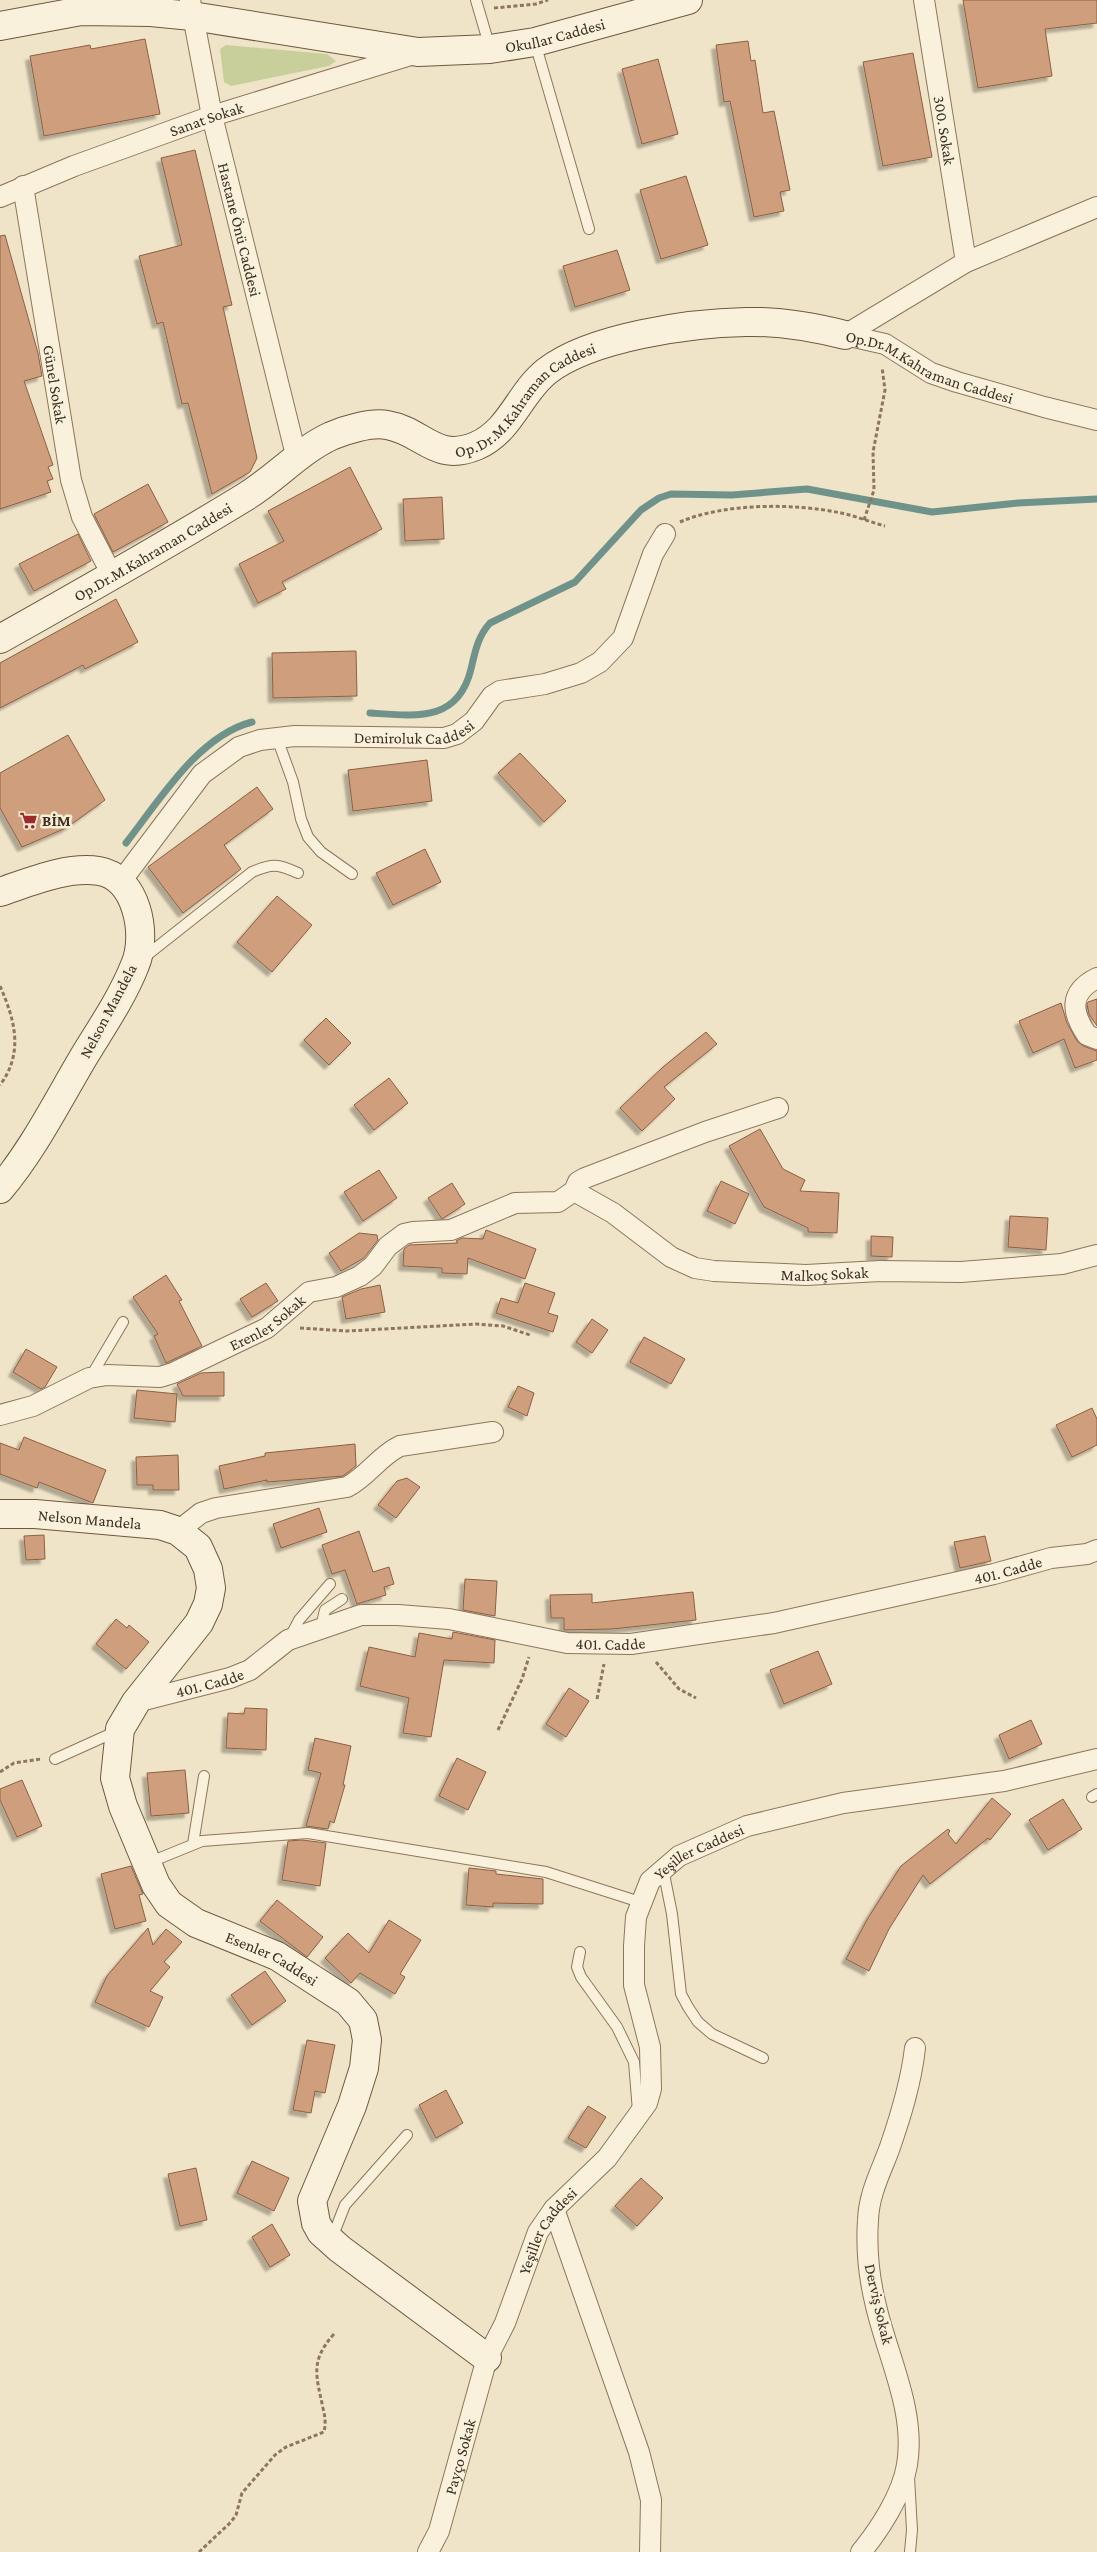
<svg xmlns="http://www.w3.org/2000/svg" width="1097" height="2552" viewBox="0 0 1097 2552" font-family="'Crimson Pro',serif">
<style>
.green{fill:#c9cf9b}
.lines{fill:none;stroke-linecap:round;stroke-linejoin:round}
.stream{stroke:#6f938a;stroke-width:7}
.building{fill:#cf9f7d;stroke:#8d5f41;filter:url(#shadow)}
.lane-casing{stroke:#8d765c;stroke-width:12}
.street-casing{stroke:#8d765c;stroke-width:22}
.secondary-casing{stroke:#6f573f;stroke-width:30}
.path{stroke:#8d765c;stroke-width:3;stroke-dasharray:4 2.5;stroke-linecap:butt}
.lane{stroke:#faf1dc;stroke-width:10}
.street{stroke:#faf1dc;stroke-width:20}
.secondary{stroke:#faf1dc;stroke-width:28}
.labels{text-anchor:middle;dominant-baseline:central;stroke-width:5;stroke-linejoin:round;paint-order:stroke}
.street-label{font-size:16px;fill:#3d2e20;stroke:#f7eed8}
.poi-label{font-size:16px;font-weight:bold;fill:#3d2e20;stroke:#f7eed8;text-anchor:start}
</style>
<defs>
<filter id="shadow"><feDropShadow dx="-4.5" dy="4.5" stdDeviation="1" flood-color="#0004"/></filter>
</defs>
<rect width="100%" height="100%" fill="#f0e4c8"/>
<path class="green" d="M226,45L327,54L336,61L329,66L231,86L224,82L220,49Z"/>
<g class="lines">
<path class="stream" d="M370,713C415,716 458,723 471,669C475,652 478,636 490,623L575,582L641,510L659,498L671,494L732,495L807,489L932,512L1018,503L1097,499
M126,843C159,801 198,736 252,722"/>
</g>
<path class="building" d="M963,0H1097V23L1045,29L1052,76L978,88Z
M145,39L160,114L44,136L30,56L90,45L91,49Z
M748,41L751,61L755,60L763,113L774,111L790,190L780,192L784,211L754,217L730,101L724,102L716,45Z
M913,53L932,157L883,166L863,62Z
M658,59L678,134L642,144L622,69Z
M195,150L232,305L223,307L257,458L250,472L212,494L188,403L182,404L163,322L157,324L139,256L182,245L161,158Z
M686,176L708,245L661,259L640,190Z
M5,235L38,353L42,376L24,381L53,465L48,467L53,479L47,481L51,492L0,509V236Z
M617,250L630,290L575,307L563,266Z
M350,467L382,529L282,582L286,589L258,603L239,564L284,541L268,511Z
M148,484L168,522L113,552L94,514Z
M442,497L444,539L405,541L403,499Z
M78,534L91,561L34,591L19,564Z
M116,599L138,642L85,669L83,665L0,708V663Z
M356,651L357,696L273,698L272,653Z
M68,735L105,800L66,828L22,847L0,808V773Z
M520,753L566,801L544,822L498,773Z
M427,760L432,801L353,811L348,770Z
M257,787L273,809L224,845L241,869L183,913L148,867Z
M425,849L441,882L393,905L376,873Z
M277,896L312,925L272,972L237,942Z
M1097,999V1026L1089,1014L1087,1004L1088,1002Z
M1061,1003L1067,1023L1077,1041L1083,1046L1097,1051V1060L1075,1068L1064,1039L1033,1053L1019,1021Z
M326,1018L351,1043L329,1065L304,1040Z
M706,1032L717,1044L664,1087L675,1099L642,1131L620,1108L663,1067Z
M389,1078L408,1103L374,1130L354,1105Z
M760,1129L783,1169L805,1180L800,1191L839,1193L837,1233L808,1232V1228L764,1207L729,1146Z
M379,1170L397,1198L363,1221L344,1192Z
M721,1181L749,1194L735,1224L707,1211Z
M452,1183L465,1204L442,1219L428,1198Z
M1010,1216L1048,1218L1046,1250L1008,1247Z
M486,1230L536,1249L525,1279L468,1258L467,1274L442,1273V1268L403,1266L404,1249L409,1245L458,1243L456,1241L462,1238L483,1239Z
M359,1233L377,1235L378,1240L364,1258L341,1271L329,1253Z
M871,1236L893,1237L892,1257L871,1256Z
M166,1275L182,1300L179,1301L202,1346L166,1363L154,1336L158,1334L133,1297Z
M266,1283L278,1301L252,1317L240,1299Z
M525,1283L555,1293L548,1313L558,1316L553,1332L496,1313L501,1298L518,1303Z
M380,1285L385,1312L346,1319L342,1297L361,1289Z
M592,1319L608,1330L592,1353L576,1342Z
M644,1337L685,1359L671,1384L630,1362Z
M26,1349L57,1367L45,1387L41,1389L13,1372Z
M224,1372V1396H183L177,1384L201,1373Z
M518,1386L534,1393L527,1416L508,1407Z
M137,1390L177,1394L175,1422L134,1418Z
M1092,1408L1097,1419V1445L1072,1457L1056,1425Z
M24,1437L106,1470L93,1503L39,1482L37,1488L0,1474V1443L19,1450Z
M355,1444L356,1466L343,1476L267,1482V1480L224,1489L219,1466L265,1456V1453Z
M178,1455L179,1490H153V1485H137L136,1457Z
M407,1478L420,1487L396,1518L378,1505L397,1481Z
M319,1508L327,1532L281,1548L273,1524Z
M359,1531L373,1572L389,1567L394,1584L384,1587L386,1595L357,1604L345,1570L332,1574L322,1545Z
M44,1535L45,1559L26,1560L24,1536Z
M985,1536L991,1561L960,1568L954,1542Z
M465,1579L497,1581L495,1616L463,1610Z
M693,1592L696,1620L612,1629L564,1630V1618H551L550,1595L592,1594V1603Z
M116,1619L127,1628L129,1625L149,1642L126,1669L96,1644Z
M453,1632L495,1640L494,1663L444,1660L431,1737L403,1733L409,1698L360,1686L369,1647L415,1657L419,1633L452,1639Z
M818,1651L832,1684L784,1704L770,1670Z
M569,1688L589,1701L566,1737L546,1724Z
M245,1708L267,1709L266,1750L226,1748L228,1713L244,1714Z
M1031,1720L1042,1744L1009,1759L999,1735Z
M315,1738L351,1746L343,1785H345L334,1823L330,1821L328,1829L306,1826L321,1773L308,1770Z
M457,1758L486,1772L468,1810L439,1796Z
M185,1770L189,1813L151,1816L147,1773Z
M22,1780L42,1826L17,1837L0,1800V1789Z
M992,1798L1011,1814L990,1840L988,1838L930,1884L923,1875L889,1929L869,1971L846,1959L868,1918L901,1866L948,1829L950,1831L948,1834L956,1844Z
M1063,1799L1082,1829L1048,1850L1029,1820Z
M302,1840L326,1843L320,1886L282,1880L288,1841Z
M131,1866L143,1894L139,1895L146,1921L115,1929L101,1874Z
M469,1868L496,1871V1874L543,1879V1904L493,1903V1907L466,1905Z
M277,1900L323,1937L307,1957L260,1921Z
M389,1920L421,1940L400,1974L405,1977L395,1994L360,1973L351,1983L325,1958L348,1933L369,1953Z
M148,1928L153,1945L166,1929L182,1942L164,1962L170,1967L150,1991L163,1997L149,2027L95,2002L107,1976Z
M265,1971L286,2001L252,2025L231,1995Z
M307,2040L335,2045L325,2093L315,2091L311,2113L293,2110Z
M446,2090L463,2123L436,2138L419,2105Z
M588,2106L606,2117L586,2148L568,2138Z
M252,2161L289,2178L274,2211L237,2193Z
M196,2168L207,2220L180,2226L168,2174Z
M641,2178L663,2198L637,2226L615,2206Z
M272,2224L290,2255L270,2267L252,2237Z"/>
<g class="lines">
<defs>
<path id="lane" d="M476,0L490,48
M535,43L589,229
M277,738L293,782L301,819L308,837L321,852L352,874
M142,959L252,872C273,863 278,864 298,873
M90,1378L123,1322
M321,1627L325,1610L342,1599
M289,1639L299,1620L330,1584
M55,1759L117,1731
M1092,1797L1097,1794
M193,1844L204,1776
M148,1863L202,1841L308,1833L546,1872L640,1902
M663,1869L672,1914L681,1994L688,2007L698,2022L712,2034L763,2058
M580,1952L577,1967L581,1977L617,2027L634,2062L638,2111
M332,2238L345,2205L407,2135
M909,2477L912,2530L910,2552"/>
<g id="street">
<path id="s1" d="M190,0L212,116L297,459"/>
<path id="s2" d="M924,0L966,262"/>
<path id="s3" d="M23,186L71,480L82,517L112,575"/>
<path id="s4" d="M0,197L74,166L212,116L414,54"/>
<path d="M845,335L966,262L1097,207"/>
<path id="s5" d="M845,335L885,344L931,373L957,382L1044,407L1097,420"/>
<path id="s6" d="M122,880L202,774L239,747L260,740L295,736L444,738L457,734L474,721L492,696L500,691L545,684L581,673L600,662L623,638L653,554L665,534"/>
<path d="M1097,978C1069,992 1071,1012 1087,1035L1097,1039"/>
<path id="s7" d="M574,1191L613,1213L671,1257L695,1268L714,1271L806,1275L880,1271L961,1272L1062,1264L1097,1255"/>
<path id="s8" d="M0,1415L33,1406L89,1378L107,1375L160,1377L173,1373L267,1328L309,1292L336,1287L360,1276L373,1266L388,1246L404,1234L413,1232L451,1230L515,1203L558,1202L574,1191L578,1182L585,1178L705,1132L778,1108"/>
<path d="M178,1531L201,1513L216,1508L347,1487C368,1476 379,1456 400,1446L493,1432"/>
<path id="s9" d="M136,1702L230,1678L250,1670L288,1640L361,1615H398L449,1619L567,1643L631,1644L774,1623L994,1574L1051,1558L1087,1554L1097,1550"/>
<path d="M554,2209L639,2452L651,2500L650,2552"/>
<path id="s10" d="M428,2552L439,2531L487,2358L505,2323L538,2232L554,2209L607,2158L647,2103L651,2089L650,2047L634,1985V1946L636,1917L650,1881L679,1856L747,1826L843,1803L1004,1781L1097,1759"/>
<path d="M861,2552C880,2529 902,2495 907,2465C916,2411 888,2358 876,2306C869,2278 866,2249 868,2220C869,2193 881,2172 890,2147C901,2115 911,2083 915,2048"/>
</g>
<g id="secondary">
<path id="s11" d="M0,26L81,11L151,12L192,16L418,52L490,49L535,42L688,0"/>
<path id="s12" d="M0,639C82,593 165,546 245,497C275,479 299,451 331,436C345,430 371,422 387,425C423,431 435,463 476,446C511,431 519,393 547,371C591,337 690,323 746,322C778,321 813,327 845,335"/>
<path d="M0,892C30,882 67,866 99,871C137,877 148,935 135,965C122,998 101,1028 83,1058C57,1102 33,1150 0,1189"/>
<path id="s13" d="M0,1514H35L160,1525L178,1531L198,1547L208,1569L211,1588L208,1604L199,1623L136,1702L120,1729L115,1778L123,1806L156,1885L169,1904L196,1923L277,1956L348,2002L363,2020L367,2040L364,2068L352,2106L312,2201L316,2223L321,2232L340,2249L487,2358"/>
</g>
</defs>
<use href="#lane" class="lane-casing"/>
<use href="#street" class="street-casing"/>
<use href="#secondary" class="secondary-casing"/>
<path class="path" d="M494,8L536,4L548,0
M864,520L874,490L873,452L885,390L882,367
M680,522C724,503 794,503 841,513C856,516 870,522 885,526
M0,986C15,1020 24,1053 0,1085
M300,1328L347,1331L476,1324L503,1326L530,1335
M656,1662L679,1689L696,1698
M597,1699L604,1664
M498,1730L522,1679L529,1657
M0,1772L14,1763L41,1759
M199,2552L231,2522L236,2515L242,2493L275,2455L286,2447L324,2432C326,2423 325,2416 323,2408C316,2375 310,2361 334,2334"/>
<use href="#lane" class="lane"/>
<use href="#street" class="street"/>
<use href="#secondary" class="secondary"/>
</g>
<defs>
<symbol id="supermarket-bare" viewBox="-9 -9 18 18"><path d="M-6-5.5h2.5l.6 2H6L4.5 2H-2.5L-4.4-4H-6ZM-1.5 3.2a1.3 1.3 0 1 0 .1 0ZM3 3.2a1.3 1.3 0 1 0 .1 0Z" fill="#9e2a2b" stroke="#f7eed8" stroke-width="2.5" paint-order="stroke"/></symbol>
</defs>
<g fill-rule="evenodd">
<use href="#supermarket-bare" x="16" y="808" width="25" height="25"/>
</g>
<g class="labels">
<g class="street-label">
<text stroke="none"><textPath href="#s11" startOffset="561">Okullar Caddesi</textPath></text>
<text stroke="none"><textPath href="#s4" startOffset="221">Sanat Sokak</textPath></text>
<text stroke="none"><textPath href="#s2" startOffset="132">300. Sokak</textPath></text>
<text stroke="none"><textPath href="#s1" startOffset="235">Hastane Önü Caddesi</textPath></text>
<text stroke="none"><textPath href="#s5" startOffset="91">Op.Dr.M.Kahraman Caddesi</textPath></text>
<text stroke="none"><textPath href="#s3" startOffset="201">Günel Sokak</textPath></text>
<text stroke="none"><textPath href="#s12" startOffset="610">Op.Dr.M.Kahraman Caddesi</textPath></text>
<text stroke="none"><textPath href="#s12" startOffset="176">Op.Dr.M.Kahraman Caddesi</textPath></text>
<text stroke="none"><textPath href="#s6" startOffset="356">Demiroluk Caddesi</textPath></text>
<text transform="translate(108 1011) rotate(-62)">Nelson Mandela</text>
<text stroke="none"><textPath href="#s7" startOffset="274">Malkoç Sokak</textPath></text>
<text stroke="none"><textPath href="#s8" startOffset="289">Erenler Sokak</textPath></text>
<text stroke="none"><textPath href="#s13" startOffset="90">Nelson Mandela</textPath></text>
<text stroke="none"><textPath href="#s9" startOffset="901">401. Cadde</textPath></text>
<text stroke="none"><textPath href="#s9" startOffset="496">401. Cadde</textPath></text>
<text stroke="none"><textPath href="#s9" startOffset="76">401. Cadde</textPath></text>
<text stroke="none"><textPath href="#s10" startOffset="794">Yeşiller Caddesi</textPath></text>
<text stroke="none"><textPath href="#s13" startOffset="722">Esenler Caddesi</textPath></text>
<text stroke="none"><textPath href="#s10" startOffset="345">Yeşiller Caddesi</textPath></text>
<text transform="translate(879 2304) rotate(77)">Derviş Sokak</text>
<text stroke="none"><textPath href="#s10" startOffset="101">Payço Sokak</textPath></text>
</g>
<g class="poi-label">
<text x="42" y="820">BİM</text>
</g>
</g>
</svg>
